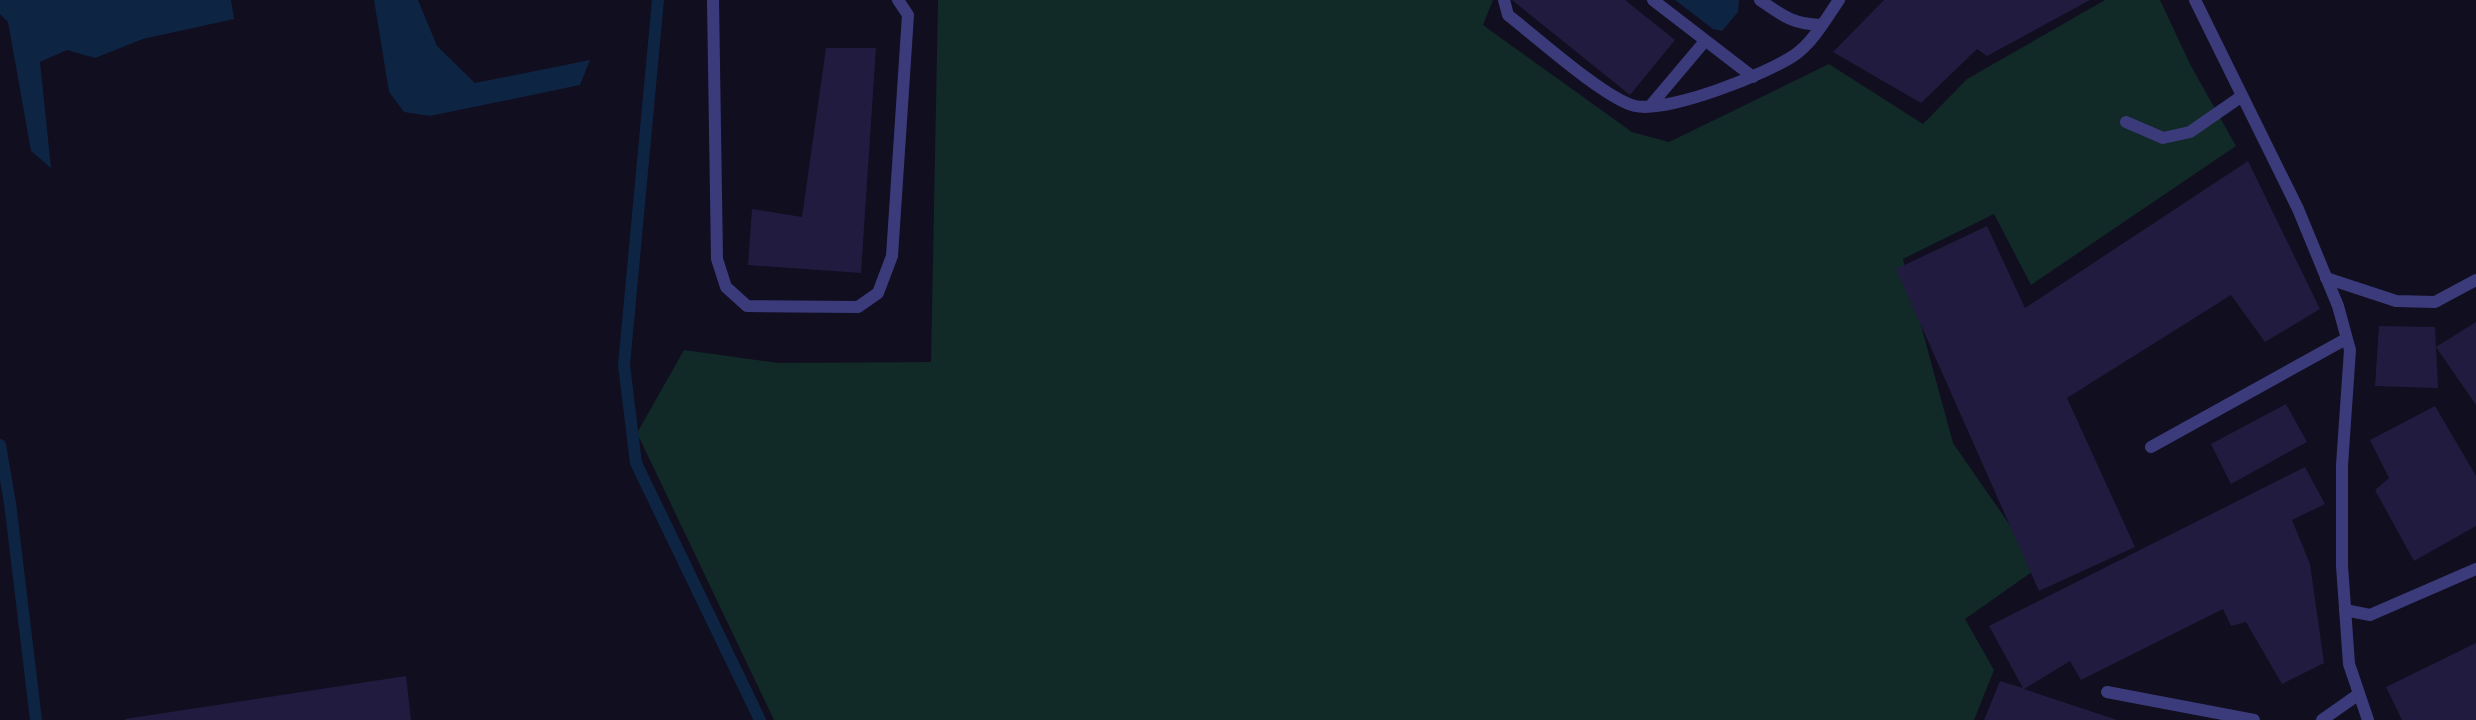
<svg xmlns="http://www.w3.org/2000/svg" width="2476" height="720" viewBox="0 0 2476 720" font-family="Figtree,sans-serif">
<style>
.green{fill:#112927}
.water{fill:#0e2443}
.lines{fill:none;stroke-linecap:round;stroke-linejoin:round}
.stream{stroke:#0e2443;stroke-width:12}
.building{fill:#211b3f}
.lane{stroke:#3b3b7c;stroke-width:12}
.street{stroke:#3b3b7c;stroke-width:12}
</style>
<rect width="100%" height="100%" fill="#100e1f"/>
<path class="green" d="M938,0H1493L1483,25L1632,132L1669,142L1829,64L1923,124L1967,79L2105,0H2160L2191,66L2236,146L2031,285L1994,214L1903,259L1953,443L2039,567L1965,619L1994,670L1974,720H774L637,433L684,350L778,363L931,362Z"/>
<path class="water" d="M0,0H231L234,19L143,39L95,58L67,50L40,62L51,168L31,151L8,22L0,14Z
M374,0H418L437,46L475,83L590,60L580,85L430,116L404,112L389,92Z
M1675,0H1739L1738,12L1722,31L1713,29Z"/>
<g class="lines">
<path class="stream" d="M658,0L624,365L636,463L760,720
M0,445L10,503L36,720"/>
</g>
<path class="building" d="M1512,0H1625L1675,40L1630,95Z
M1884,0H2090L1987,56L1977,49L1921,103L1833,52Z
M826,48H876L861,273L748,265L752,209L802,217Z
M2248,161L2320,309L2265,342L2231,295L2067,398L2135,547L2039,591L1896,269L1987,226L2025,308Z
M2476,322V405L2436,347L2438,388L2375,386L2379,326L2435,327L2436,347Z
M2286,404L2307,442L2231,484L2211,444Z
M2435,406L2476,476V526L2414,561L2375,490L2389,478L2370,440Z
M2305,467L2325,504L2292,520L2310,564L2324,663L2282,684L2246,622L2231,626L2223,609L2081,680L2070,661L2024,689L2117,720H1984L2000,681L2023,688L1989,626Z
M2476,643V720H2402L2386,687Z
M406,676L411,720H125V719Z"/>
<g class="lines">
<path class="lane" d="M713,0L717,259L726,287L747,306L858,307L878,293L892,256L908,15L898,0
M1504,0L1508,15C1535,36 1605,99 1635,106C1668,113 1768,74 1796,54C1814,41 1827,17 1839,0
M1653,0L1753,77
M1760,0C1783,16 1792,24 1821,25
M1651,105L1705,41
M2126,122L2163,138L2190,132L2242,96
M2326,278L2396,301L2435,302L2476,280
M2151,447L2346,339
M2345,610L2370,615L2476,569
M2107,692L2254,720
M2322,720L2359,694"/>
<path class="street" d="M2195,0L2298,209L2338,306L2350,350L2342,465V566L2349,664L2368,720"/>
</g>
</svg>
